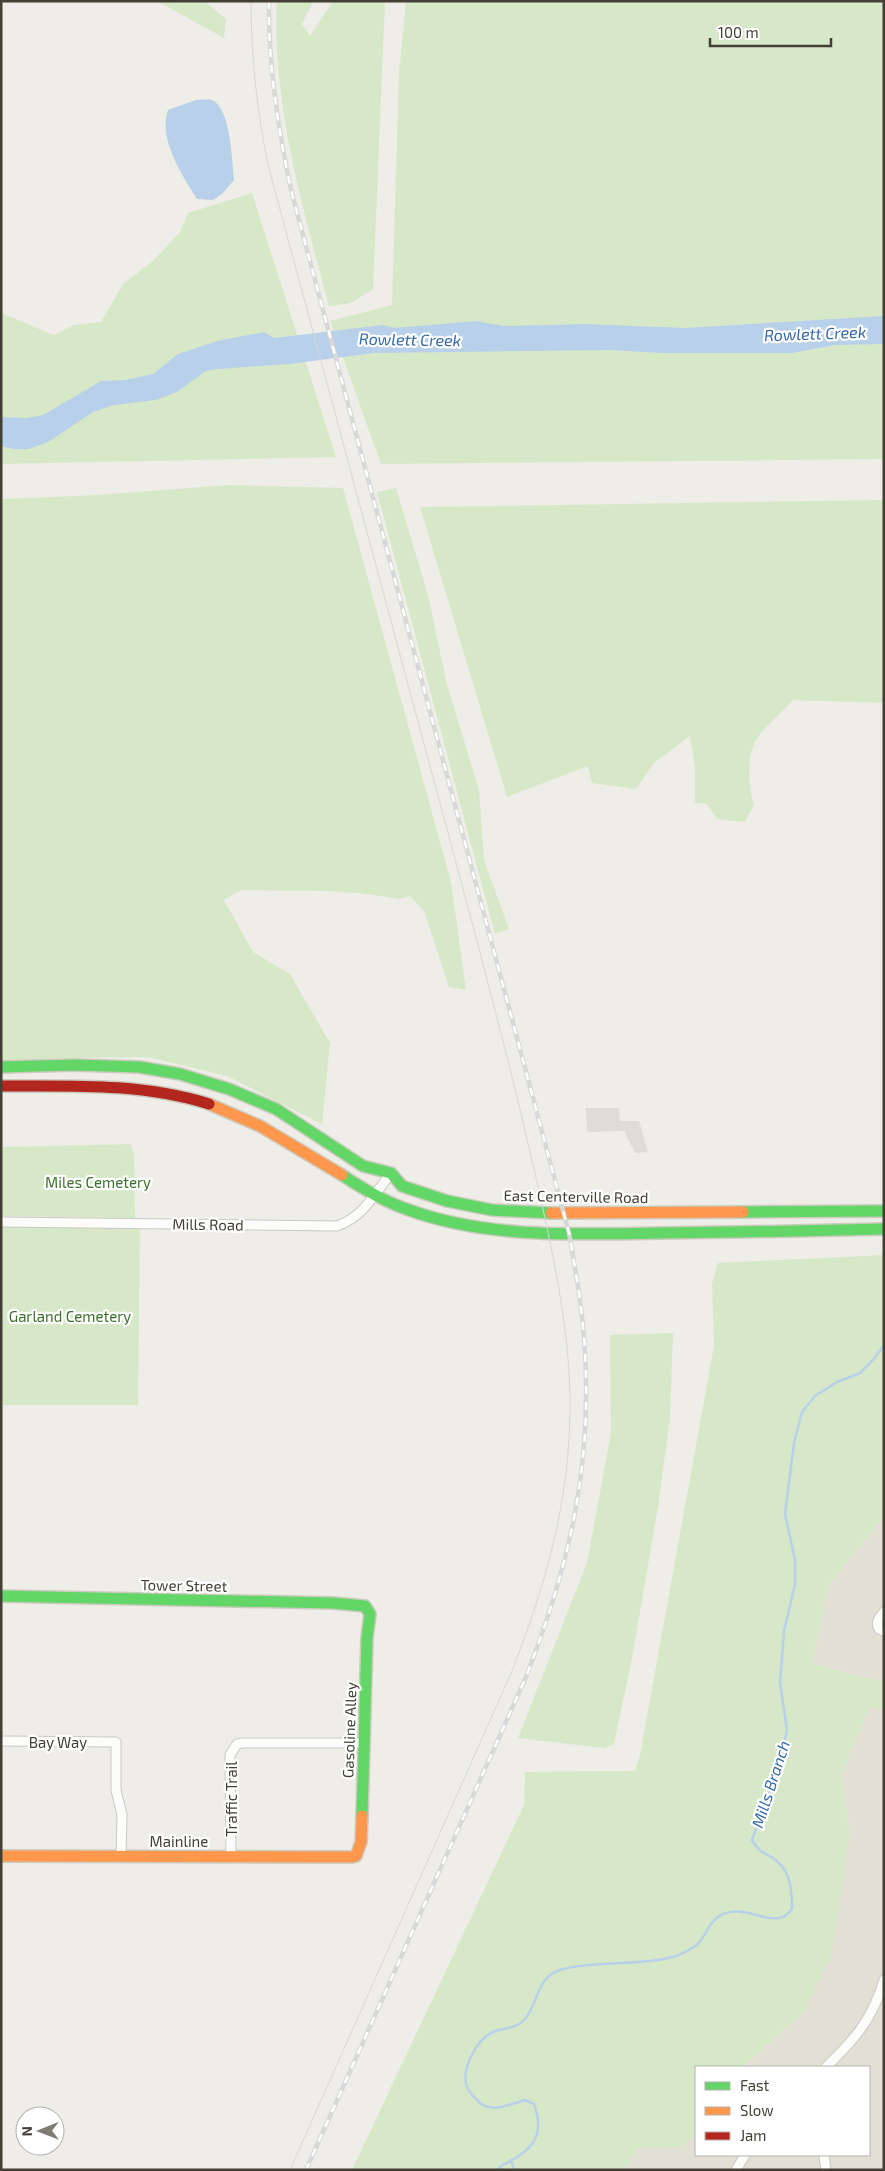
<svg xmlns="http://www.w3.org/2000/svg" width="885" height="2171" viewBox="0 0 885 2171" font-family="'Exo 2',sans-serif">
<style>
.residential{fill:#e2e0d5}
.green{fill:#d7e8c8}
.parking{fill:#dddcd7}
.water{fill:#b9d0ea}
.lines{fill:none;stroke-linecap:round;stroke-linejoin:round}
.stream{stroke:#b9d0ea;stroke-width:2.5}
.street-casing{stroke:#cac9c3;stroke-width:11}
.fast-casing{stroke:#cdcbbf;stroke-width:14}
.slow-casing{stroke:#cdcbbf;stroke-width:14}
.jam-casing{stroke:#cdcbbf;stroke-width:14}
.street{stroke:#fcfcfb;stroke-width:9}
.fast{stroke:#63d668;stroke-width:11}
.slow{stroke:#ff974d;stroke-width:11}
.jam{stroke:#b3261e;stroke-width:11}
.tram{stroke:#d8d8d7;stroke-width:1}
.rail-casing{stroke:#d8d8d7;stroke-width:4.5}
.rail{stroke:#fff;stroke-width:2.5;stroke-dasharray:8;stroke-linecap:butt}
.labels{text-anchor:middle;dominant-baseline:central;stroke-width:4.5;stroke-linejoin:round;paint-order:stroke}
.park-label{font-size:15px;fill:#3c722b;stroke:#fff}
.street-label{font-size:15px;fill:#433f34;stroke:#fff}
.water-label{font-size:16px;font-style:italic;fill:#3368a9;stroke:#fff}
</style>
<rect width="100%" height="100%" fill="#eeede7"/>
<path class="residential" d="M884,1517V1680L863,1678L812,1663L828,1586Z
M869,1707L884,1709V2170H625L639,2147H685L696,2131V2155H869V2067H743L804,2012L850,1833L841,1776Z"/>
<path class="green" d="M157,1H204L226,19L224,38Z
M277,1H313L302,24L310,36L333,1H385L373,289L351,303L329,306C303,208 272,104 277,1Z
M406,1H884V459L381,464L330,321L392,305L399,73Z
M252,193L336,457L1,464V313L54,335L74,325L101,322L123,284L154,260L180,232L188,213Z
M229,485L343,488L451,882L466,990L449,987L424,911L410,896L400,899L359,893L325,891L241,890L224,900L253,952L290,974L330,1043L322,1124L227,1076L148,1057L59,1058L1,1061V499L98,495Z
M396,488L429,599L446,681L479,790L484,860L509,929L495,934L377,492Z
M884,500V703L793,700C782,712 768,724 758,737C746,754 748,786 754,805L745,822L717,819L707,804L695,803V766L690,736L654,763L636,789L592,783L588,766L507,797L420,507Z
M130,1144L134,1153L135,1218L1,1216V1147Z
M1,1226L140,1227L138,1405H1Z
M884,1255V1517L828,1586L812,1663L863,1678L884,1680V1709L869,1708L841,1776L850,1833L831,1955L804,2012L743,2067H696V2131L685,2147H639L625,2170H352L524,1805L525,1772L635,1771L640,1755L714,1346L712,1284L718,1263Z
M673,1333L670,1418L658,1507L632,1658L614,1744L604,1748L518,1738L587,1563L611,1433L610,1335Z"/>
<path class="parking" d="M586,1108H619L620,1121H639L648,1152L635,1153L624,1131L587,1132Z"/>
<path class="water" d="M196,100C201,100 208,99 212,100C231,108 232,162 234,180L223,193L213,200L197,199C182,175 158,139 168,110Z
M884,316V344L835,345L792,353H663L611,350L374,353L290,364L218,369L206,371L177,392L156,400L114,405L93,412L48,442L29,449H13L1,446V417L27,418L43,415L101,381L125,380L153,374L178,354L217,341L264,332L274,338L383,325L395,328L476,321L504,326L584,324L685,328Z"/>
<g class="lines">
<path class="stream" d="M511,2160L514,2170
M497,2170C502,2164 508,2163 514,2159C538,2145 543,2130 534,2104L525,2100C508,2105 489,2115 476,2099C472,2095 466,2088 466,2083C463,2066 477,2039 493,2032C503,2028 516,2029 524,2020C538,2005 536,1980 557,1971C567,1967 579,1966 590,1965C617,1962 647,1964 673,1957C680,1955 691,1949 697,1945C707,1935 709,1920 723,1914C743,1905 765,1923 783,1917C786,1916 789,1912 792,1909C792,1893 791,1873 778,1862C766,1851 762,1857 752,1840L780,1762L787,1730L780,1683L784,1631L795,1585V1560L785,1514L794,1443L802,1412L815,1396L837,1382L860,1373L873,1360L884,1345"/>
<defs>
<path id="street" d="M1,1222L337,1226C363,1217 375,1194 391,1173
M884,1612C879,1618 875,1622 879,1629L884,1631
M1,1741L116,1742V1790L122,1815L121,1856
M231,1856L230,1755L237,1744L242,1743H364
M826,2067C855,2039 872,2020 884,1980
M824,2155L826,2170
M736,2170L745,2155"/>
<path id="fast" d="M1,1067L74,1065L139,1067L180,1074L229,1089L276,1109L363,1166L391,1173L402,1186L447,1201L492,1210L551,1213
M342,1175C363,1189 385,1202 409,1210C489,1239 577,1234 660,1233C735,1232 809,1231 884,1229
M743,1212L884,1211
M1,1596L332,1603L365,1606L370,1614L367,1638L362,1816"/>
<path id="slow" d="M209,1104L260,1126L342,1175
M551,1213L743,1212
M1,1856L352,1857L356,1856L361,1842L362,1816"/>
<path id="jam" d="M1,1086C71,1086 142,1083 209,1104"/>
</defs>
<use href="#street" class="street-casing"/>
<use href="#fast" class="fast-casing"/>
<use href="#slow" class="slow-casing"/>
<use href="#jam" class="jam-casing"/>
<use href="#street" class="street"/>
<use href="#fast" class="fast"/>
<use href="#slow" class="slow"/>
<use href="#jam" class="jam"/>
<path class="tram" d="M251,1C251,57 257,110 268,165C334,408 399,652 465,896C491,994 517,1092 539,1191C554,1259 569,1328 570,1399C571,1497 547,1581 512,1671L290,2170"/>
<defs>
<path id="rail" d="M269,1C268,65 278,128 291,190L569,1233C576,1273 583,1312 585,1353C592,1470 568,1569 526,1677L306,2170"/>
</defs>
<use href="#rail" class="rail-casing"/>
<use href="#rail" class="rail"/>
</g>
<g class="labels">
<g class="park-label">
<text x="98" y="1182">Miles Cemetery</text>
<text x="70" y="1316">Garland Cemetery</text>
</g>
<g class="street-label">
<text transform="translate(576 1196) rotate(1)">East Centerville Road</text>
<text transform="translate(208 1224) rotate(1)">Mills Road</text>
<text transform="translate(184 1585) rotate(1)">Tower Street</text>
<text transform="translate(349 1730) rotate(-88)">Gasoline Alley</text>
<text x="58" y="1742">Bay Way</text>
<text transform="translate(231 1799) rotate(-90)">Traffic Trail</text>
<text x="179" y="1841">Mainline</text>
</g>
<g class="water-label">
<text transform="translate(815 333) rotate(-2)">Rowlett Creek</text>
<text transform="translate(410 339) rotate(1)">Rowlett Creek</text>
<text transform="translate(770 1784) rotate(-72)">Mills Branch</text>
</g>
</g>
<rect width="885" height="2171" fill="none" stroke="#433f34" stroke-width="5"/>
<rect x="695" y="2066" width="175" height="90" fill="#ffffff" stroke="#b4b2ae"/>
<rect x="705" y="2082" width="25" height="8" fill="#63d668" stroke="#b4b2ae"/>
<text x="740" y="2091" font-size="15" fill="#433f34">Fast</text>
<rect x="705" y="2107" width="25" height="8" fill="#ff974d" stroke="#b4b2ae"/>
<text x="740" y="2116" font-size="15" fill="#433f34">Slow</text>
<rect x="705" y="2132" width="25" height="8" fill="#b3261e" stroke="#b4b2ae"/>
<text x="740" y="2141" font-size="15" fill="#433f34">Jam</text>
<g transform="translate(40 2131) rotate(269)"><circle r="24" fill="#ffffff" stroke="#b4b2ae"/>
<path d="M0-4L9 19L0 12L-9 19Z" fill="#7f7c73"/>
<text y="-8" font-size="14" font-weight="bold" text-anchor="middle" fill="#433f34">N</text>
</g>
<path d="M710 38v8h121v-8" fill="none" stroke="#433f34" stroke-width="2.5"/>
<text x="718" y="38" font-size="15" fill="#433f34" stroke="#ffffff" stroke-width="4" paint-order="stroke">100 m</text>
</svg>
